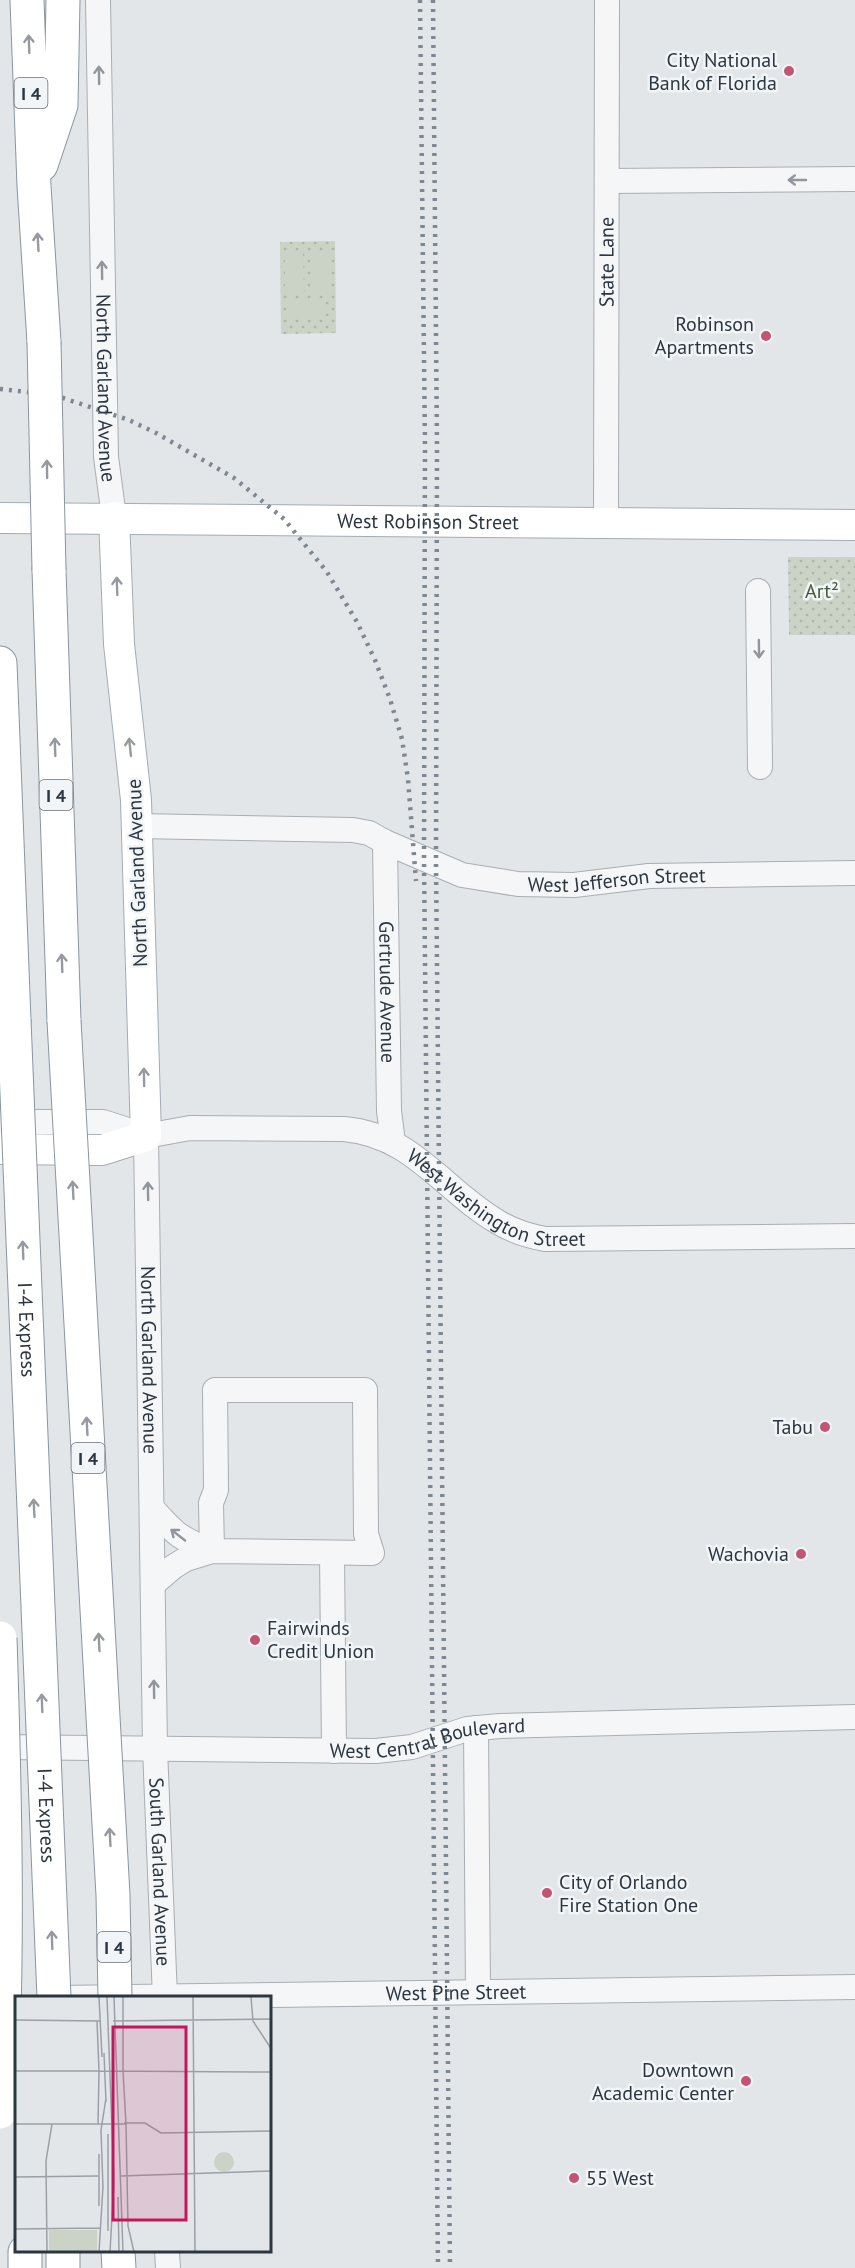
<svg xmlns="http://www.w3.org/2000/svg" width="855" height="2268" viewBox="0 0 855 2268" font-family="'PT Sans',sans-serif">
<style>
.park{fill:url(#park-dots)}
.pitch{fill:#cad3c5}
.lines{fill:none;stroke-linecap:round;stroke-linejoin:round}
.minor-casing{stroke:#a8aeb3;stroke-width:26}
.major-casing{stroke:#a3acb4;stroke-width:32}
.highway-casing{stroke:#8b959f;stroke-width:35}
.minor{stroke:#f5f6f8;stroke-width:24}
.major{stroke:#fff;stroke-width:30}
.highway{stroke:#fff;stroke-width:33}
.rail{stroke:#7e8892;stroke-width:4.5;stroke-dasharray:3 6;stroke-linecap:butt}
.highway-bridge-casing{stroke:#8b959f;stroke-width:35;stroke-linecap:butt}
.highway-bridge{stroke:#fff;stroke-width:33}
.oneway{stroke:#969aa0}
.oneway2{stroke:#90969c}
.poi-dot{fill:#c25572;stroke:#f2f5f7;stroke-width:2}
.labels{text-anchor:middle;dominant-baseline:central;stroke-width:5;stroke-linejoin:round;paint-order:stroke}
.shield{fill:#f2f5f7;stroke:#676f77;stroke-width:1.5}
.shield-label{font-size:18px;font-weight:bold;fill:#2c3640}
.poi-label{font-size:20px;fill:#2c3640;stroke:#f2f5f7;text-anchor:end}
.street-label{font-size:20px;fill:#2c3640;stroke:#f2f5f7}
.park-label{font-size:20px;fill:#455a3b;stroke:#f2f5f7}
.inset-road{fill:none;stroke:#9aa0a5;stroke-width:1.5}
.view{fill:#c2185b;fill-opacity:0.15;stroke:#c2185b;stroke-width:3}
.inset-edge{fill:none;stroke:#2c3640;stroke-width:3}
</style>
<defs>
<pattern id="park-dots" width="8" height="8" patternUnits="userSpaceOnUse" patternTransform="scale(1.5)"><rect width="8" height="8" fill="#cad3c5"/><path d="M2 2h.1M6 6h.1" fill="none" stroke="#aeb6aa" stroke-width="1.8" stroke-linecap="round"/></pattern>
</defs>
<rect width="100%" height="100%" fill="#e3e6e9"/>
<path class="park" d="M335,241L336,333L281,334L280,242Z
M855,557V635H789L788,557Z"/>
<path class="pitch" d="M285,251H303L304,292H285Z
M310,251H329V292H311Z
M286,299H326V317L286,318Z"/>
<g class="lines">
<defs>
<g id="minor">
<path id="s1" d="M98,0L106,457L114,517"/>
<path d="M607,181L855,179"/>
<path id="s2" d="M606,523L607,0"/>
<path d="M758,591L760,767"/>
<path id="s3" d="M137,826L353,830L369,833L385,842L462,875L518,884L574,885L649,876L855,873"/>
<path id="s4" d="M385,842L389,1111L393,1142"/>
<path id="s5" d="M0,1122H103L146,1136L190,1128L344,1129C413,1135 443,1190 498,1222C512,1231 529,1236 545,1239L855,1236"/>
<path id="s6" d="M146,1136L155,1748L165,1998"/>
<path d="M152,1508C175,1534 180,1539 212,1551"/>
<path d="M332,1553L334,1751"/>
<path d="M153,1584L173,1567L186,1559L212,1551L372,1553L366,1534L365,1390H215L216,1490L211,1503L212,1551"/>
<path d="M476,1728L478,1992"/>
<path id="s7" d="M0,1747L376,1751L412,1747L467,1729L500,1726L855,1717"/>
<path id="s8" d="M57,1998L855,1987"/>
<path d="M167,2252L168,2268"/>
</g>
<g id="major">
<path id="s9" d="M0,518L855,525"/>
<path d="M0,1149L102,1150L146,1136L136,800L119,644L114,517"/>
</g>
<path id="highway" d="M27,0L34,186L44,342
M41,165L61,105L63,0
M49,570L64,1021
M0,663L14,1020
M25,2252V2268
M63,2252V2268
M118,2252L119,2268"/>
</defs>
<use href="#minor" class="minor-casing"/>
<use href="#major" class="major-casing"/>
<use href="#highway" class="highway-casing"/>
<use href="#minor" class="minor"/>
<use href="#major" class="major"/>
<use href="#highway" class="highway"/>
<path class="rail" d="M420,0L425,446L424,859L438,2268
M433,0L437,446L436,864L450,2268
M0,389L54,395L129,420L156,433L234,478L284,519L327,572L357,622L375,660L390,699L402,739L408,779L416,881"/>
<defs>
<g id="highway-bridge">
<path d="M44,342L49,570"/>
<path id="s10" d="M14,1020L54,1998"/>
<path d="M64,1021L113,1895L115,1998"/>
<path d="M0,1638C5,1796 9,1955 0,2112"/>
</g>
</defs>
<use href="#highway-bridge" class="highway-bridge-casing"/>
<use href="#highway-bridge" class="highway-bridge"/>
</g>
<defs><path id="oneway-shaft" d="M-6 0H5M1.5-3L5.5 0L1.5 3" fill="none" stroke-width="1.6" stroke-linecap="round" stroke-linejoin="round" transform="scale(1.5)"/></defs>
<g class="oneway">
<use href="#oneway-shaft" transform="translate(29 44) rotate(-92)"/>
<use href="#oneway-shaft" transform="translate(38 242) rotate(-93)"/>
<use href="#oneway-shaft" transform="translate(47 469) rotate(-91)"/>
<use href="#oneway-shaft" transform="translate(117 586) rotate(-92)"/>
<use href="#oneway-shaft" transform="translate(55 747) rotate(-92)"/>
<use href="#oneway-shaft" transform="translate(130 747) rotate(-96)"/>
<use href="#oneway-shaft" transform="translate(62 963) rotate(-92)"/>
<use href="#oneway-shaft" transform="translate(144 1077) rotate(-91)"/>
<use href="#oneway-shaft" transform="translate(73 1190) rotate(-93)"/>
<use href="#oneway-shaft" transform="translate(23 1250) rotate(-92)"/>
<use href="#oneway-shaft" transform="translate(87 1426) rotate(-93)"/>
<use href="#oneway-shaft" transform="translate(34 1508) rotate(-93)"/>
<use href="#oneway-shaft" transform="translate(99 1642) rotate(-93)"/>
<use href="#oneway-shaft" transform="translate(42 1703) rotate(-92)"/>
<use href="#oneway-shaft" transform="translate(110 1837) rotate(-93)"/>
<use href="#oneway-shaft" transform="translate(52 1940) rotate(-92)"/>
</g>
<g class="oneway2">
<use href="#oneway-shaft" transform="translate(99 75) rotate(-91)"/>
<use href="#oneway-shaft" transform="translate(797 180) rotate(180)"/>
<use href="#oneway-shaft" transform="translate(102 270) rotate(-91)"/>
<use href="#oneway-shaft" transform="translate(759 649) rotate(89)"/>
<use href="#oneway-shaft" transform="translate(148 1191) rotate(-91)"/>
<use href="#oneway-shaft" transform="translate(178 1535) rotate(-142)"/>
<use href="#oneway-shaft" transform="translate(154 1689) rotate(-91)"/>
</g>
<g class="poi-dot">
<circle cx="789" cy="71" r="6"/>
<circle cx="766" cy="336" r="6"/>
<circle cx="825" cy="1427" r="6"/>
<circle cx="801" cy="1554" r="6"/>
<circle cx="255" cy="1640" r="6"/>
<circle cx="547" cy="1893" r="6"/>
<circle cx="746" cy="2081" r="6"/>
<circle cx="574" cy="2178" r="6"/>
</g>
<g class="labels">
<g class="shield">
<rect x="14.5" y="78" width="33" height="30" rx="4.5"/>
<rect x="39.5" y="780" width="33" height="30" rx="4.5"/>
<rect x="71.5" y="1443" width="33" height="30" rx="4.5"/>
<rect x="97.5" y="1932" width="33" height="30" rx="4.5"/>
</g>
<g class="shield-label">
<text x="31" y="93">I 4</text>
<text x="56" y="795">I 4</text>
<text x="88" y="1458">I 4</text>
<text x="114" y="1947">I 4</text>
</g>
<g class="poi-label">
<text x="777" y="60">City National<tspan x="777" dy="23">Bank of Florida</tspan></text>
<text x="754" y="324">Robinson<tspan x="754" dy="23">Apartments</tspan></text>
<text x="813" y="1427">Tabu</text>
<text x="789" y="1554">Wachovia</text>
<text x="267" y="1628" text-anchor="start">Fairwinds<tspan x="267" dy="23">Credit Union</tspan></text>
<text x="559" y="1882" text-anchor="start">City of Orlando<tspan x="559" dy="23">Fire Station One</tspan></text>
<text x="734" y="2070">Downtown<tspan x="734" dy="23">Academic Center</tspan></text>
<text x="586" y="2178" text-anchor="start">55 West</text>
</g>
<g class="street-label">
<text stroke="none"><textPath href="#s2" startOffset="261">State Lane</textPath></text>
<text stroke="none"><textPath href="#s1" startOffset="388">North Garland Avenue</textPath></text>
<text stroke="none"><textPath href="#s9" startOffset="428">West Robinson Street</textPath></text>
<text transform="translate(137 873) rotate(-92)">North Garland Avenue</text>
<text stroke="none"><textPath href="#s3" startOffset="490">West Jefferson Street</textPath></text>
<text stroke="none"><textPath href="#s4" startOffset="150">Gertrude Avenue</textPath></text>
<text stroke="none"><textPath href="#s5" startOffset="519">West Washington Street</textPath></text>
<text stroke="none"><textPath href="#s10" startOffset="310">I-4 Express</textPath></text>
<text stroke="none"><textPath href="#s6" startOffset="224">North Garland Avenue</textPath></text>
<text stroke="none"><textPath href="#s7" startOffset="429">West Central Boulevard</textPath></text>
<text stroke="none"><textPath href="#s10" startOffset="796">I-4 Express</textPath></text>
<text stroke="none"><textPath href="#s6" startOffset="736">South Garland Avenue</textPath></text>
<text stroke="none"><textPath href="#s8" startOffset="399">West Pine Street</textPath></text>
</g>
<g class="park-label">
<text x="822" y="591">Art²</text>
</g>
</g>
<g transform="translate(15 1996)">
<rect width="256" height="256" fill="#e3e6e9"/>
<path d="M199 166a10 10 0 1 1 20 0a10 10 0 1 1-20 0Z" fill="#cad3c5"/>
<path d="M34,234H82V256H34Z" fill="#cad3c5"/>
<path class="inset-road" d="M84,1L87,61M92,1L99,185L95,256M99,1L108,256M108,1V75M178,1L180,256M236,1L238,25L257,54M0,24L85,25M98,25L257,23M89,57L91,106M0,75H84L82,25M109,127H130L146,137L257,135M0,128H111L108,75M83,128L84,75L257,76M111,128L113,230L119,256M84,158V210M106,180L257,175M0,181L83,180M88,192L86,134L91,102M103,201L104,256M0,233L86,232M93,235V138M32,256L31,165L37,128M84,256L88,190"/>
<path class="view" d="M98,31H171V224H98Z"/>
<rect width="256" height="256" class="inset-edge"/>
</g>
</svg>
